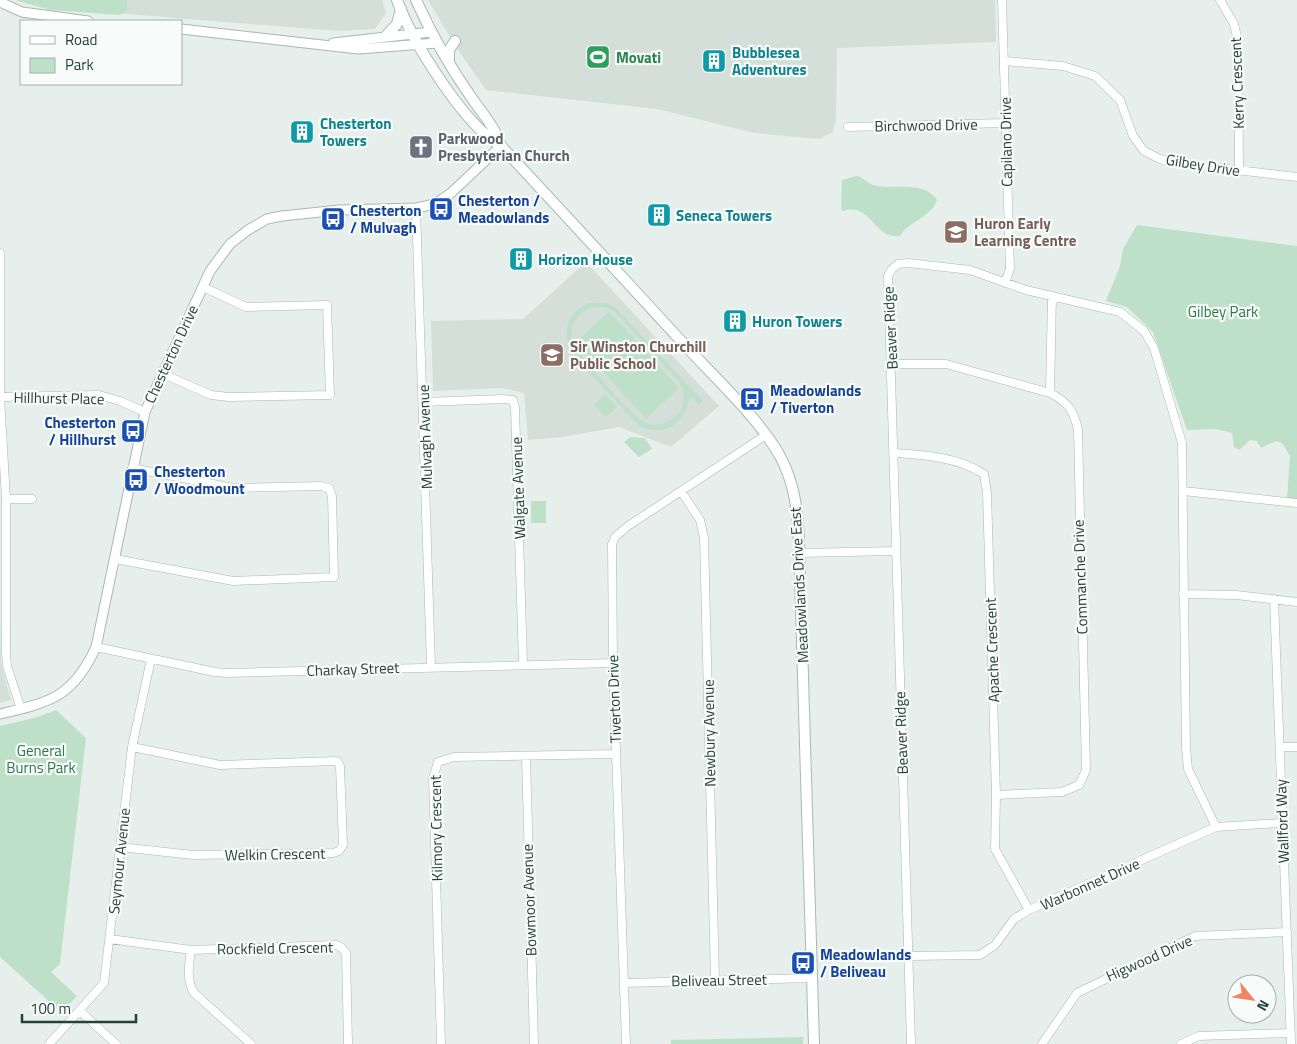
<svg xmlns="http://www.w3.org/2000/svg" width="1297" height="1044" viewBox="0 0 1297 1044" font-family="'Titillium Web',sans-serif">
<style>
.built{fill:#d4dfda}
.green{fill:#bfe0c8;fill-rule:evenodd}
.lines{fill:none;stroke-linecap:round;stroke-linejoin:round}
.minor-casing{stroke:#a8b8b2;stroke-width:9}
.tertiary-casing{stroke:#a8b8b2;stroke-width:11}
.secondary-casing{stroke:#a4bbb3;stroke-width:12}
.minor{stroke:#fff;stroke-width:8}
.tertiary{stroke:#fff;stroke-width:9}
.secondary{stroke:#fff;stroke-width:10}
.labels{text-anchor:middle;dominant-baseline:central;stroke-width:4.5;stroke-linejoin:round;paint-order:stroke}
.culture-label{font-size:15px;font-weight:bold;fill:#0d838f;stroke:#f7fbf9;text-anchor:start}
.leisure-label{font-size:15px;font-weight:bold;fill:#27864d;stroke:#f7fbf9;text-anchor:start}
.street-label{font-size:15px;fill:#24423a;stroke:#f7fbf9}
.worship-label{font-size:15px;font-weight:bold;fill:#5b616d;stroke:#f7fbf9;text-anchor:start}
.transit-label{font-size:15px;font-weight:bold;fill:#164399;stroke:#f7fbf9;text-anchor:start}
.education-label{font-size:15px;font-weight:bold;fill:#785e54;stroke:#f7fbf9;text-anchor:start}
.park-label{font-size:15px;fill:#2d7a4b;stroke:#f7fbf9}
</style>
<rect width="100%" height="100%" fill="#e6efeb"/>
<path class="built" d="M23,0H382L386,13L375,29L338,31L51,8Z
M428,0H995L996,42L837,48L836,120L833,132L819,139L754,133L657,109L486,90L458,50Z
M586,262L719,406L671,447L619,427L562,437L528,440L524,393L502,388L433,391L431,321L523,319Z
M0,614L1,664L11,700L0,703Z"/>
<path class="green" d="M15,0H127V10L120,15L50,10Z
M856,176C863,176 866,183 873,185C893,191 923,179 937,200C930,219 911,219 900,236C873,240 872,202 843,211L841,209L842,180Z
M1137,225L1297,246V499L1287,498L1290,456L1282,443L1276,441L1261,448L1257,441L1250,440L1239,450L1234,447L1232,433L1216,429L1187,430L1153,332L1127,307L1106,301L1120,266L1123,249Z
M588,303H606L615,307L703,401L699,405L690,396C685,423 667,438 639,426L574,356C560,336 566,313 588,303ZM593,307H604L614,311L679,382C684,390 686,402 680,411C673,421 661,427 649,424C633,420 589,364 576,349C566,331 574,313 593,307Z
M609,311L679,388L646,419L576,342Z
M605,394L617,407L606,417L594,405Z
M630,437L645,438L652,449L639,457L624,442Z
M531,501H546V523H531Z
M56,710L86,738L60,964L51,972L77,996L61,1012L0,957V726L38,717Z
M803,1037V1044H671V1040Z"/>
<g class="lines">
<defs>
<path id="minor" d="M1002,0L1010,269L1005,283
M1220,0L1234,24L1238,41L1239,171
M1005,61L1063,66L1095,76L1120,100L1133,136L1144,151L1160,159L1176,163L1297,177
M848,127L1005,123
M416,208L431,666
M0,253V397L6,499V654L7,666L21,709
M892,364H946L1050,393C1068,402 1074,411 1078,430L1086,770L1079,785L1062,792L996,795
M163,374L211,395L229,397L330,395L327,305L246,307L203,287
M1050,393L1052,297
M0,397L99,395L120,401L145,412
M424,402L503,399L513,400L515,408L523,664
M894,453C924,455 958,457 984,474L987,493L996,795L995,849L1029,910
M681,491L700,520L704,538L715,980
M1183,491L1297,503
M6,499H32
M800,553L895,551
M115,559L233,581L334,577L332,496L329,488L321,486L233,488L132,468
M1183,594L1236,595L1297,602
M1274,599L1291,1044
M96,647L215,672L228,673L613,663
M1280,747H1297
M526,756L534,1044
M120,847L193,855L333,853L339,851L343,845L340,766L337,761L220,765L132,747
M110,939L191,950L337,945L342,948L346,953L348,1044
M191,950C189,965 186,980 194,993L251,1044
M910,956L980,955L995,945L1014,919L1029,910L1216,827L1282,823
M625,983L812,978
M80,1011L116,1044
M49,1044L104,983L132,747L151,659
M441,1044L433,778L438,762L454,757L616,754
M626,1044L613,663L612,544L615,537L628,526L766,435
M911,1044L888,276L892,269L898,264L908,263L970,270L1026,290L1120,312L1144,331L1154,348L1182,443L1186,748L1188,769L1216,827
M1042,1044L1077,993L1195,936L1287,932
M1181,1044L1199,1036L1291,1033"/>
<path id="tertiary" d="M0,2L22,12L88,21
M181,29L358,49L437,43
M333,43L431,32
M0,714C51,702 73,697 96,647L145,412L210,271L230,244L248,230L267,219L282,216L339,210L416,208L435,204L451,193L501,146"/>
<path id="secondary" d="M397,0C412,41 463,124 501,146C562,211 622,277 683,343C713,376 761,420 781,458C795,485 798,513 799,543L814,1044
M416,0C431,33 448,64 469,94C480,111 495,126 501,146
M386,36L397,24L401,9
M449,63V50L455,41"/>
</defs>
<use href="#minor" class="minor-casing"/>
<use href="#tertiary" class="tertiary-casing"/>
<use href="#secondary" class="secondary-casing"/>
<use href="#minor" class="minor"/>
<use href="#tertiary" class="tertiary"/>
<use href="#secondary" class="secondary"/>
</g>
<defs>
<symbol id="stadium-square" viewBox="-11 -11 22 22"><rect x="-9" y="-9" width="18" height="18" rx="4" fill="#2e9e5b" stroke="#f7fbf9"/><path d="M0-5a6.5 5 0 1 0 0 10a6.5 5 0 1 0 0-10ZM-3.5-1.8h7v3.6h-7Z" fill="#fff"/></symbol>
<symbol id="building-square" viewBox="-11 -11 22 22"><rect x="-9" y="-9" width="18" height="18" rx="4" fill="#0f9aa8" stroke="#f7fbf9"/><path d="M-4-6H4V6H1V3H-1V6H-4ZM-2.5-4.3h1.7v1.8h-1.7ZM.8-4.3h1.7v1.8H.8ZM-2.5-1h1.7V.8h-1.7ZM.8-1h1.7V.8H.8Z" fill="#fff"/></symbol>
<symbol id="church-square" viewBox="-11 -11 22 22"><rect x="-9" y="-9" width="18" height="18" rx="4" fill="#6b7280" stroke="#f7fbf9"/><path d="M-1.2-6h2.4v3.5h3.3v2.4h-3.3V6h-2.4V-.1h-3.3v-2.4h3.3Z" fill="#fff"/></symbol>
<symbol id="bus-square" viewBox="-11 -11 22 22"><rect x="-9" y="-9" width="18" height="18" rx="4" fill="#1a4fb4" stroke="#f7fbf9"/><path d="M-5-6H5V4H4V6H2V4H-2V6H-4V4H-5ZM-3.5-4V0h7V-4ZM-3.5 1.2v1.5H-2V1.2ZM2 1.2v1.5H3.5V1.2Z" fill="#fff"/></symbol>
<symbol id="school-square" viewBox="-11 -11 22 22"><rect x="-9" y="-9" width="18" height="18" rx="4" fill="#8d6e63" stroke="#f7fbf9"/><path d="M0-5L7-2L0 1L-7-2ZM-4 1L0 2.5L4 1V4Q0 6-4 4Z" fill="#fff"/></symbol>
</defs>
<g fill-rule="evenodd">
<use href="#stadium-square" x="584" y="43" width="28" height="28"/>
<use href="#building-square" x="700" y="47" width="28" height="28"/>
<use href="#building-square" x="288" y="118" width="28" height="28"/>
<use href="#church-square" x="407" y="133" width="28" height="28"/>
<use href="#bus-square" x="427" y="195" width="28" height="28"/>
<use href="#building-square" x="645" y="201" width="28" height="28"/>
<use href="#bus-square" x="319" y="205" width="28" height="28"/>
<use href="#school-square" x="942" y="218" width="28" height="28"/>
<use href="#building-square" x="507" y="245" width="28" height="28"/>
<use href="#building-square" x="721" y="307" width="28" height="28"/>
<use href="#school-square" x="538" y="341" width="28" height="28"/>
<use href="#bus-square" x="738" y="385" width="28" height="28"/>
<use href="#bus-square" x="119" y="417" width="28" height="28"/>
<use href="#bus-square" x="122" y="466" width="28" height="28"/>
<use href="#bus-square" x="789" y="949" width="28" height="28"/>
</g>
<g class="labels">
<g class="culture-label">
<text x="732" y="52">Bubblesea<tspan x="732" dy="17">Adventures</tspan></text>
<text x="320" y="123">Chesterton<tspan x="320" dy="17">Towers</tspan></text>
<text x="676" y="215">Seneca Towers</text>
<text x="538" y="259">Horizon House</text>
<text x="752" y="321">Huron Towers</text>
</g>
<g class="leisure-label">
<text x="616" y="57">Movati</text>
</g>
<g class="street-label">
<text transform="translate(1237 83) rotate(-92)">Kerry Crescent</text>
<text transform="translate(926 125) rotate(-1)">Birchwood Drive</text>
<text transform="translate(1006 142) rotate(-91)">Capilano Drive</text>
<text transform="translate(1203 165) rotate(9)">Gilbey Drive</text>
<text transform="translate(890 328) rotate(-93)">Beaver Ridge</text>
<text transform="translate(171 354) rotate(-65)">Chesterton Drive</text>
<text transform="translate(59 398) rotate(1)">Hillhurst Place</text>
<text transform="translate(425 437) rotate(-92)">Mulvagh Avenue</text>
<text transform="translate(518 488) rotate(-92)">Walgate Avenue</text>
<text transform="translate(1080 577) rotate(-92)">Commanche Drive</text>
<text transform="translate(799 585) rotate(-93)">Meadowlands Drive East</text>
<text transform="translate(992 650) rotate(-92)">Apache Crescent</text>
<text transform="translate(353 669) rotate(-2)">Charkay Street</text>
<text transform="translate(614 699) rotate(-92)">Tiverton Drive</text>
<text transform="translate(709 733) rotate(-91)">Newbury Avenue</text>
<text transform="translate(901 733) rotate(-92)">Beaver Ridge</text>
<text transform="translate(1282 821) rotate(-92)">Wallford Way</text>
<text transform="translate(436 828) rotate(-91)">Kilmory Crescent</text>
<text transform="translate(275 854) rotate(-1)">Welkin Crescent</text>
<text transform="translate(119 861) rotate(-84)">Seymour Avenue</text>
<text transform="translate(1090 884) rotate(-24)">Warbonnet Drive</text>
<text transform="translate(529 900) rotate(-92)">Bowmoor Avenue</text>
<text transform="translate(275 948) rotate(-1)">Rockfield Crescent</text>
<text transform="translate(1149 958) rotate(-24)">Higwood Drive</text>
<text transform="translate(719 980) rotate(-1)">Beliveau Street</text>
</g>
<g class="worship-label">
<text x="438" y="138">Parkwood<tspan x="438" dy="17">Presbyterian Church</tspan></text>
</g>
<g class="transit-label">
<text x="458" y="200">Chesterton /<tspan x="458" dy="17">Meadowlands</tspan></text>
<text x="350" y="210">Chesterton<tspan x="350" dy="17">/ Mulvagh</tspan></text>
<text x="770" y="390">Meadowlands<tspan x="770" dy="17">/ Tiverton</tspan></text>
<text x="116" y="422" text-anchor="end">Chesterton<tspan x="116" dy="17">/ Hillhurst</tspan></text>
<text x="154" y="471">Chesterton<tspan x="154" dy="17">/ Woodmount</tspan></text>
<text x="820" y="954">Meadowlands<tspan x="820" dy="17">/ Beliveau</tspan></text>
</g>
<g class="education-label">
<text x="974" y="223">Huron Early<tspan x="974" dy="17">Learning Centre</tspan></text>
<text x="570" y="346">Sir Winston Churchill<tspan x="570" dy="17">Public School</tspan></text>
</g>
<g class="park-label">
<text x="1223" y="311">Gilbey Park</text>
<text x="41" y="750">General<tspan x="41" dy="17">Burns Park</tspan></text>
</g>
</g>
<rect x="20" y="20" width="162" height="65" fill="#f7fbf9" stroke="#a3b1ad"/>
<rect x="30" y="36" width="25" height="8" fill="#ffffff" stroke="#a3b1ad"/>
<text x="65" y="45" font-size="15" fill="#24423a">Road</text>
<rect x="30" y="58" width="25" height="15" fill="#bfe0c8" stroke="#a3b1ad"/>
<text x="65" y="70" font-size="15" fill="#24423a">Park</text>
<g transform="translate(1252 999) rotate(120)"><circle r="24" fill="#f7fbf9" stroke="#a3b1ad"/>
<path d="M0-4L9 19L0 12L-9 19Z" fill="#f4845f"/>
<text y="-8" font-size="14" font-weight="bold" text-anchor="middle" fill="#24423a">N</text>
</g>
<path d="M22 1014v8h114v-8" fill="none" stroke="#24423a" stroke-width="2.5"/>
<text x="30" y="1014" font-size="15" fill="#24423a" stroke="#f7fbf9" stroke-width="4" paint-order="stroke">100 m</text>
</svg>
